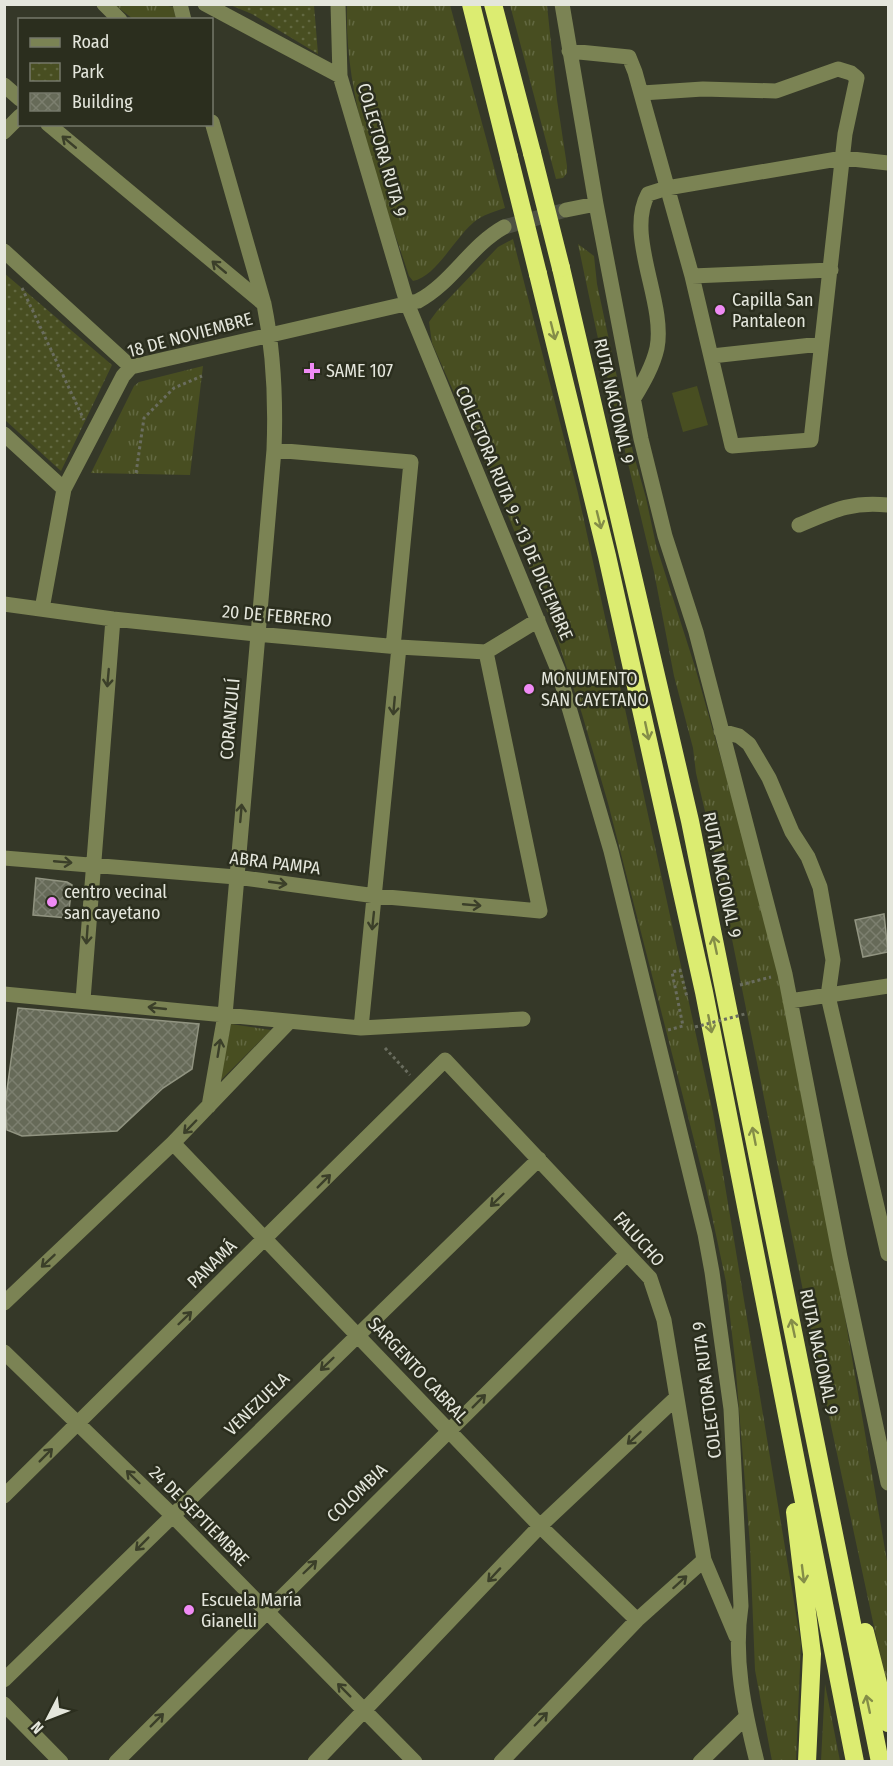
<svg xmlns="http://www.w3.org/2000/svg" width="893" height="1766" viewBox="0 0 893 1766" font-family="'Fira Sans Condensed',sans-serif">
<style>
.grass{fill:url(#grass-tufts)}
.park{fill:url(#park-dots)}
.pitch{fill:#484e21}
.building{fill:url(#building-cross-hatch);stroke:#919481;stroke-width:1.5}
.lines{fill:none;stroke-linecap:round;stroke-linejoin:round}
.minor-tunnel{stroke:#4f5243;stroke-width:15;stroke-dasharray:15 8;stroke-linecap:butt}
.path{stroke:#6a6d5f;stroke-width:3;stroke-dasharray:3 3;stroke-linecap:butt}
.minor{stroke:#7b8354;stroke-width:15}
.highway{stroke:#dcec71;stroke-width:18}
.path-bridge{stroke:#6a6d5f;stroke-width:3;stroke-dasharray:3 3;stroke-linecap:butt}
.highway-bridge{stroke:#dcec71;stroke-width:18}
.oneway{stroke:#3b3f29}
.oneway2{stroke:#848d48}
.poi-dot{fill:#f08bf5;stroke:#2b2e1e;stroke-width:2}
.labels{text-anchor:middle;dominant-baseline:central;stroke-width:5;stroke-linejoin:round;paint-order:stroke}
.street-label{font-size:18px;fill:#e4e6dc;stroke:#2b2e1e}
.poi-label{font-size:18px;fill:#e4e6dc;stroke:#2b2e1e;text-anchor:start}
</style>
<defs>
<pattern id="grass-tufts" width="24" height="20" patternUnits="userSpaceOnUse" patternTransform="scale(1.5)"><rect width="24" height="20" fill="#484e21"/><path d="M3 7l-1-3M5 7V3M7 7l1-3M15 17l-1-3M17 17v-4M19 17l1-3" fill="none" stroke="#626841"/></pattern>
<pattern id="park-dots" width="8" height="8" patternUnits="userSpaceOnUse" patternTransform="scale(1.5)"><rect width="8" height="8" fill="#484e21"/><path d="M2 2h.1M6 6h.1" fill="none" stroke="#626841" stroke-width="1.8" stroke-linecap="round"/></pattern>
<pattern id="building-cross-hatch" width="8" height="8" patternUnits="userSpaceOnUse" patternTransform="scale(1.5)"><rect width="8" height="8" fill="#666a58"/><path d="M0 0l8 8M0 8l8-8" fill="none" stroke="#7c7f6f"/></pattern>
</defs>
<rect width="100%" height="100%" fill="#353828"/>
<path class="grass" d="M159,4L173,7L176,19H133L115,5Z
M347,5H450L505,208C496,211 486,214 478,219C456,234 438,276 413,281L409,276C380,188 344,98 347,5Z
M510,5H547L557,100L567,166V173L563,178L556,179Z
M513,239L578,493L713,1113L801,1644L796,1761H772L755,1670L750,1545L735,1360L726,1282L705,1183L608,803L582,714L553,626L507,513L432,343L429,322L437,311L498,247Z
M578,244L594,256L597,284L633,452L646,498L656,545L695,667L769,928L819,1166L888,1567V1692L818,1365L714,850L696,773L693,748L674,676L654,572L597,334Z
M203,366L190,475L91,473L134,386L139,382Z
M231,1024L271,1030L220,1081Z
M825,1684L840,1761H821Z"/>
<path class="park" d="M230,5H314L318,54L252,14Z
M4,273L112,365L61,471L5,420Z"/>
<path class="pitch" d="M697,386L708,425L683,432L672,393Z"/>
<path class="building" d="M36,878L67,882L72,885L68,918L33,915Z
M884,914L888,952L863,957L855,920Z
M18,1008L199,1024L192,1069L163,1088L117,1131L22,1136L7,1130L5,1105Z"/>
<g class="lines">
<path class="minor-tunnel" d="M504,227L566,210"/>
<path class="path" d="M22,288L84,420
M136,473L144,418L174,388L202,376
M740,985L771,977
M668,1030L683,1026L672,972L680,970L687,997
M385,1048L410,1075"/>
<path class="minor" d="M104,4L120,20
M180,4L184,20
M205,4L340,76
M338,4L340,76L407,303L558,670L611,851L705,1234L712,1272L731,1409L741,1606C733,1658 744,1710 757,1762
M562,4L596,204L641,439L665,536L696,632L785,974L840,1257L888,1483
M569,51L629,57L635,72L692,276L732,446L811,440L845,134L857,78L851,73L838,69L776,91L703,89L642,93
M4,85L20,99
M48,124L264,304
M4,132L20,116
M566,210L596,204
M4,251L131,367
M692,276L831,270
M712,356L821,344
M634,398C643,383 653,366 657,348C666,302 625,236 648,194L667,188L843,158L888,163
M4,434L64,489
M274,450L411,462L393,647
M799,525C832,511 851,501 888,505
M4,604L113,619L256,634L399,647L486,652L538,620
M42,609L64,489L123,376L131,367L418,301C452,283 470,246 504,227
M721,731L739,736L749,744L769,778L792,832L808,857L820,887L833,960L828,996L888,1254
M4,858L236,877L376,896L540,911L486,652
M4,994L361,1028L523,1019
M83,1000L113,619
M790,1001L888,986
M361,1028L399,647
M209,1106L225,1015L274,450C276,400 274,353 264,304L212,122
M173,1143L540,1526L637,1620
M4,1303L173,1143L288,1023
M4,1352L171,1514L415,1762
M4,1496L445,1060L650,1278L664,1320L704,1560L736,1636
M4,1680L539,1159
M4,1704L61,1762
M116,1762L627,1254
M315,1762L540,1526L676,1398
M501,1762L637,1620L704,1560
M700,1762L746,1717"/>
<path class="highway" d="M471,4L509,157
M493,4L532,153
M561,268L690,821L880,1762
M538,274L607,556L704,992L855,1762
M795,1512L812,1654L807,1762
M865,1632L888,1723"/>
<path class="path-bridge" d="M695,1027L745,1014"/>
<path class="highway-bridge" d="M532,153L561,268
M509,157L538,274"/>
</g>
<defs><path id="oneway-shaft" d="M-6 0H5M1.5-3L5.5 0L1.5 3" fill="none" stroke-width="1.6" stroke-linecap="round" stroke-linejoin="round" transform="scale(1.5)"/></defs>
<g class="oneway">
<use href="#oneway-shaft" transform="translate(69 142) rotate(-140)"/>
<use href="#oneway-shaft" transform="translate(219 267) rotate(-140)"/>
<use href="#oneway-shaft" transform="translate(108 678) rotate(95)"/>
<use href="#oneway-shaft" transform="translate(394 706) rotate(95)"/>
<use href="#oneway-shaft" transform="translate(241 813) rotate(-85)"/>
<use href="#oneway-shaft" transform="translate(63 862) rotate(5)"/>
<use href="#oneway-shaft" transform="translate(278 883) rotate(8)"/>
<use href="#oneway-shaft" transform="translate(472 905) rotate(5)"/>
<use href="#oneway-shaft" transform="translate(373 921) rotate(96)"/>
<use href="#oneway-shaft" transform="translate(87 935) rotate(94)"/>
<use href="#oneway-shaft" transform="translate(157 1008) rotate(-174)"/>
<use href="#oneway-shaft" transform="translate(219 1048) rotate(-81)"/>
<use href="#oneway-shaft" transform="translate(190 1127) rotate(134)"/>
<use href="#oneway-shaft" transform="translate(324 1181) rotate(-45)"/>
<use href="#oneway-shaft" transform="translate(497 1200) rotate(136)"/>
<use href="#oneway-shaft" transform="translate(48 1261) rotate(137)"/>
<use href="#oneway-shaft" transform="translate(185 1318) rotate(-44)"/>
<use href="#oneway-shaft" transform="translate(327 1364) rotate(136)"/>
<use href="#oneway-shaft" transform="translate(479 1401) rotate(-45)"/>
<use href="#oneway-shaft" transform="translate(634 1438) rotate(137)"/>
<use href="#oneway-shaft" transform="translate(46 1455) rotate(-45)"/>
<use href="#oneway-shaft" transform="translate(133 1477) rotate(-136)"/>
<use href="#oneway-shaft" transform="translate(142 1544) rotate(135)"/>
<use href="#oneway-shaft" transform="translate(310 1567) rotate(-44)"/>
<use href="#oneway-shaft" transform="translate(494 1575) rotate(133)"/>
<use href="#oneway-shaft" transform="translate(680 1582) rotate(-42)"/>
<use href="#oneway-shaft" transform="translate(344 1690) rotate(-135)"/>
<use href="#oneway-shaft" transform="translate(541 1719) rotate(-46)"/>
<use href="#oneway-shaft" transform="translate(157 1720) rotate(-45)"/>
</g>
<g class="oneway2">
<use href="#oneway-shaft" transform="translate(553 331) rotate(76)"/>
<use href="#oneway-shaft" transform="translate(599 520) rotate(76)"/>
<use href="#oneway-shaft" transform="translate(647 731) rotate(78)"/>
<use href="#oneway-shaft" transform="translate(715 945) rotate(-102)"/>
<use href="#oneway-shaft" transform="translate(710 1024) rotate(79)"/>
<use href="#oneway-shaft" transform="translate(754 1136) rotate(-101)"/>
<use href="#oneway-shaft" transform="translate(793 1328) rotate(-102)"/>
<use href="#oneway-shaft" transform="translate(803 1574) rotate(83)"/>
<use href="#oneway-shaft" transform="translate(868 1704) rotate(-102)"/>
</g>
<g class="poi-dot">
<circle cx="720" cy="310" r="6"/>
<path d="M309 362h6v6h6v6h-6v6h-6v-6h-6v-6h6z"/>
<circle cx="529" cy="689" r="6"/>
<circle cx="52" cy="902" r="6"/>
<circle cx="189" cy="1610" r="6"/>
</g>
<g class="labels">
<g class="street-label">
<text transform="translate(382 150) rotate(74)">COLECTORA RUTA 9</text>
<text transform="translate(190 335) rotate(-15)">18 DE NOVIEMBRE</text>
<text transform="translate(614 401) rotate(77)">RUTA NACIONAL 9</text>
<text transform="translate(514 513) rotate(67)">COLECTORA RUTA 9 - 13 DE DICIEMBRE</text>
<text transform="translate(277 616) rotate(5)">20 DE FEBRERO</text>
<text transform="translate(230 719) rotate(-85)">CORANZULÍ</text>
<text transform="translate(275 863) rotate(7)">ABRA PAMPA</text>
<text transform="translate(722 875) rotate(78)">RUTA NACIONAL 9</text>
<text transform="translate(639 1239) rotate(48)">FALUCHO</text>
<text transform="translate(212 1264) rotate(-44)">PANAMÁ</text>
<text transform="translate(819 1352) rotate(78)">RUTA NACIONAL 9</text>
<text transform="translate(418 1370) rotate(47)">SARGENTO CABRAL</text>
<text transform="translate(707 1390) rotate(-97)">COLECTORA RUTA 9</text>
<text transform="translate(257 1404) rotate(-44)">VENEZUELA</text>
<text transform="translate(357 1493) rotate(-44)">COLOMBIA</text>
<text transform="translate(199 1516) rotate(45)">24 DE SEPTIEMBRE</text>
</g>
<g class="poi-label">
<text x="732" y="300">Capilla San<tspan x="732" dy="21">Pantaleon</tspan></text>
<text x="326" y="371">SAME 107</text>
<text x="541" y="679">MONUMENTO<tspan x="541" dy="21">SAN CAYETANO</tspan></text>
<text x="64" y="892">centro vecinal<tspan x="64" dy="21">san cayetano</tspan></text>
<text x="201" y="1600">Escuela María<tspan x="201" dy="21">Gianelli</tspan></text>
</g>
</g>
<rect width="893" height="1766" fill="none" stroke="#e4e6dc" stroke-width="12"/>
<rect x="18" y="18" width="195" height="108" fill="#2b2e1e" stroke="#75786a" stroke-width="1.5"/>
<rect x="30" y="38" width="30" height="9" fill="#7b8354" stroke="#75786a" stroke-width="1.5"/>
<text x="72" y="48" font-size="18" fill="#e4e6dc">Road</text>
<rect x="30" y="63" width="30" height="18" fill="url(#park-dots)" stroke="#75786a" stroke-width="1.5"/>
<text x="72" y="78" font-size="18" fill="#e4e6dc">Park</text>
<rect x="30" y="93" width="30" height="18" fill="url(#building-cross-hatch)" stroke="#75786a" stroke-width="1.5"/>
<text x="72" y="108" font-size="18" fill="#e4e6dc">Building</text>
<g transform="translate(48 1718) rotate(228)" stroke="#2b2e1e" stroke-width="4.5" paint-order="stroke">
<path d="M0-4.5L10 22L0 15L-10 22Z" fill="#e4e6dc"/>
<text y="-9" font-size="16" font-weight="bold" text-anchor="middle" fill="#e4e6dc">N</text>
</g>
</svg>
